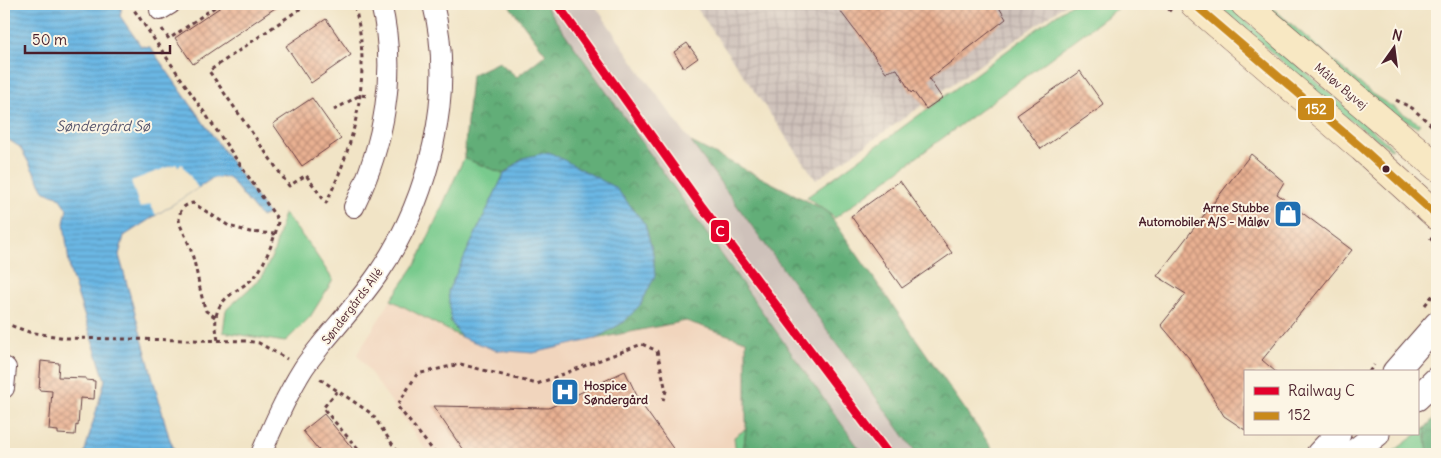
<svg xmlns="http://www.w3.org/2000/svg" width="1441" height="458" viewBox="0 0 1441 458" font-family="Delius,sans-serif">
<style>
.built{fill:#f1d5bd}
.industrial{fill:url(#industrial-grid)}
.railway{fill:#cec1ba}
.green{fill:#78ca8d;stroke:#61745c}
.forest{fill:url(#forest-crowns);stroke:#566652}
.water{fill:url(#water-rules);stroke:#5a6b88}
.pier{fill:#f1e4c6}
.building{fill:url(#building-cross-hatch)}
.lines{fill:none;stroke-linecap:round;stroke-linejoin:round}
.minor-casing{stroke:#633d42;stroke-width:22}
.tertiary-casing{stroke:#633d42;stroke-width:27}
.secondary-casing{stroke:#633d42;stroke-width:29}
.path{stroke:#633d42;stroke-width:3;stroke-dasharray:4 4;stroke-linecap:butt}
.minor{stroke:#fff;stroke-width:20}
.tertiary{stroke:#fff;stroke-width:25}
.secondary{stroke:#f8e8c3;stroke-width:28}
.bus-1-casing{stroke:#fcf5e5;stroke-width:11}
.bus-1{stroke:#c9891a;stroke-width:8}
.rail-1-casing{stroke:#fcf5e5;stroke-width:12}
.rail-1{stroke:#e4002b;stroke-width:9}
.bus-dot{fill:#4a1f2b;stroke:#fcf5e5;stroke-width:2}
.labels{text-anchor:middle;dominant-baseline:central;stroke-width:4;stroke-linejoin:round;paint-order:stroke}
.street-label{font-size:12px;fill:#4a1f2b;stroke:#fcf5e5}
.poi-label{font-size:12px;font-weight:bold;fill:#4a1f2b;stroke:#fcf5e5;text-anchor:end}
.water-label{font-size:14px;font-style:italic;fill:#55546c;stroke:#fcf5e5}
.line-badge{stroke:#fcf5e5;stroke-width:2}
.badge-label{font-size:14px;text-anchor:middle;font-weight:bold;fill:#fff}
</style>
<defs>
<pattern id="industrial-grid" width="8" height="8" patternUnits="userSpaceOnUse" patternTransform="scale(1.25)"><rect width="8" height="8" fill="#cec1ba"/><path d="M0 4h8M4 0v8" fill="none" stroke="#b2a5a0"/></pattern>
<pattern id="forest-crowns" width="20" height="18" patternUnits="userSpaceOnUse" patternTransform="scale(1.25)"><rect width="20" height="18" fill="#62ae78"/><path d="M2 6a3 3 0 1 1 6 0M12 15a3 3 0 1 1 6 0" fill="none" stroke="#538d63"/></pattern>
<pattern id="water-rules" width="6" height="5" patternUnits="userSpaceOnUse" patternTransform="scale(1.25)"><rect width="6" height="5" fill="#6ab7e4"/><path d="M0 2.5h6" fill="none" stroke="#5994b9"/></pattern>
<pattern id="building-cross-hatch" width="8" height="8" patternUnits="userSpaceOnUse" patternTransform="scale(1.25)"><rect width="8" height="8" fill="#e9b192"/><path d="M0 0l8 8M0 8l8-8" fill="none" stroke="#bf8f77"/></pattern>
</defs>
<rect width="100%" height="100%" fill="#fcf5e5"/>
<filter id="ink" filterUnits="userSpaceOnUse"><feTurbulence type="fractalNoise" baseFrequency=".02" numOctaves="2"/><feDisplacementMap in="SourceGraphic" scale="10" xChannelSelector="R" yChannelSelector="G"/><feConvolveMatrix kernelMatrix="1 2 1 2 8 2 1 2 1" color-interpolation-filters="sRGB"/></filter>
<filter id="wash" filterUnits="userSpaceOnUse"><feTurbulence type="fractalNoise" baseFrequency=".0096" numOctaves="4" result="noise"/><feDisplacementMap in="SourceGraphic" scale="20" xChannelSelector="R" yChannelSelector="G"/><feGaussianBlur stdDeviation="1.12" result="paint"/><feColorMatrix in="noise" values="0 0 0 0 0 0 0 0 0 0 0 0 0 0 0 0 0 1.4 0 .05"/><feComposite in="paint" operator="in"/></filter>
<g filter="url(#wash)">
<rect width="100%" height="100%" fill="#f1e4c6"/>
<path class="built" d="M391,300L461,336L495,350L533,353L595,339L686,321L746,341V429L734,437L736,454H429L357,354Z"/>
<path class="industrial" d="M694,4H1066L816,180Z"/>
<path class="railway" d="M544,4H594L639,70L917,454H863Z"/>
<path class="green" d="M1071,4H1123L835,218L807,197Z
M1216,4H1227L1393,148L1391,149L1345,117Z
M1260,4H1268L1372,94L1420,124L1417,127L1373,101Z
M464,158L504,174L449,291L451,322L461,337L391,300L417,262Z
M284,213L311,247L333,280L310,317L285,342L223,332L226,310L262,277L274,252Z
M1425,428L1428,454H1390Z
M746,429L743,454H736L734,437Z"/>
<path class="forest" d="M508,4H544L863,454H743L746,429V341L686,321L595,339L624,322L523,158L504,174L464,158L471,75L499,62L517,77L546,54Z
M691,142L827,211L996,454H917Z
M1437,415V454H1428L1425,428Z"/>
<path class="water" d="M4,4H120L122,6L120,16L141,46L150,47L268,214L261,217L228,177L213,178L124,236L119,255L169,437L176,454H84L105,380L70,271L64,223L67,209L58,196L45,192L20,147L4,137Z
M549,152L616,188L645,224L653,253L655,276L641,304L624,322L595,339L533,353L495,350L461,337L451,322L448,291L504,174L523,158Z"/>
<path class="pier" d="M176,164L178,166L182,164L198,188L156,215L150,204L140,208L131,181Z"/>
<g id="blocks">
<path class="building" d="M225,4H281L193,64L175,38Z
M835,4H997L1006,19L929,79L942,98L926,109L913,91L911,93L897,69L886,72Z
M326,19L351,55L311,83L286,46Z
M687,43L698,58L684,68L674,52Z
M1080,71L1104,105L1041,149L1017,115Z
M312,98L341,139L302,166L273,124Z
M1251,154L1284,182L1277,194L1352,250L1262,360L1276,372H1245V430L1224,416L1189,358L1161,325L1186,294L1157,276Z
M900,181L952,253L902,288L851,216Z
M41,361L59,363L58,377L86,378V380L95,381L94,399L80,398L78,426L76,425L75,435L58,434V431L49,430L52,391L39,390Z
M625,371L640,402L677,454H466L433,406L549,408Z
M324,414L357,454H322L303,431Z"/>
</g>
</g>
<g filter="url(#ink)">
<use href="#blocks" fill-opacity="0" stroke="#633d42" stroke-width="1"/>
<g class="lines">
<defs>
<path id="minor" d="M160,10L170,4
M354,207C384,145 398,72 381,4
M4,388L6,368
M261,454C273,426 286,396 303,369C308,361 315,353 321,345C340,322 361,299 378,274C429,199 456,94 433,4"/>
<path id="tertiary" d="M1395,372L1437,324
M1417,398L1437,379
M1319,454L1338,434
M1352,454L1377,434"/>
<path id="secondary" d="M1194,4L1362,148L1437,216
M1245,4L1437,167"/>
</defs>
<use href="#minor" class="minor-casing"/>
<use href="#tertiary" class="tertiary-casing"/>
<use href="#secondary" class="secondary-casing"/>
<path class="path" d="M130,4L278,220C278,231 264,265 257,274C245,289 218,295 216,318C215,325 217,334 218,341
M307,4L209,71L289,186L306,175L326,203C356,142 373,71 354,4
M1162,4L1171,11
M162,29L169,39L219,4
M1396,100L1412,108L1437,130
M334,110L360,95L369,96
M1430,238L1437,245
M1425,305L1437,290
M215,317L206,311C198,288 197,263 187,240C184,232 179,226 179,218C180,209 185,204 193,203L229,226L250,232L275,234
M4,323L29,332L66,338L247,341L259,343L287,359
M1369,372L1374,365
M320,379L372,414L399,454
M337,391L323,408L362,454
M436,454L397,406L417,374L460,364L537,384L642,344L657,351L666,391L663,400
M1293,454L1298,449"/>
<use href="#minor" class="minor"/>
<use href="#tertiary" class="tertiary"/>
<use href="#secondary" class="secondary"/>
<defs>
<path id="bus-1" d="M1194,4L1362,148L1437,216"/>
</defs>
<use href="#bus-1" class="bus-1-casing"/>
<use href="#bus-1" class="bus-1"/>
<defs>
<path id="rail-1" d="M557,4L702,207L888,454"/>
</defs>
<use href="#rail-1" class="rail-1-casing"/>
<use href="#rail-1" class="rail-1"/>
</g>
</g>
<defs>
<symbol id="shop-square" viewBox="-11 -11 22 22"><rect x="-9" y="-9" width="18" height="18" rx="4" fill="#1f6fb2" stroke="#fcf5e5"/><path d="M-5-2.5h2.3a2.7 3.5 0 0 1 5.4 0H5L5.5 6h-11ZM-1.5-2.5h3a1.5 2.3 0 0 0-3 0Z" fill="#fff"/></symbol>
<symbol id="hospital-square" viewBox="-11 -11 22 22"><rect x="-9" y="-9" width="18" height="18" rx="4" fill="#1f6fb2" stroke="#fcf5e5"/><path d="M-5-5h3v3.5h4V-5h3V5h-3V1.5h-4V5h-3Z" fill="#fff"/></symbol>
</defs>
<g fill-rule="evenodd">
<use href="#shop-square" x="1272" y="198" width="32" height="32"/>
<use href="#hospital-square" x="549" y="376" width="32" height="32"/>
</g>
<circle class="bus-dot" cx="1386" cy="169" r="4.5"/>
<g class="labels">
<g class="street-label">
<text transform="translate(1341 86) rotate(40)">Måløv Byvej</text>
<text transform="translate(352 306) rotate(-53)">Søndergårds Allé</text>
</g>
<g class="poi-label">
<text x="1269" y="207">Arne Stubbe<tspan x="1269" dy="14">Automobiler A/S - Måløv</tspan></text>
<text x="584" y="385" text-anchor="start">Hospice<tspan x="584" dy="14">Søndergård</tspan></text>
</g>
<g class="water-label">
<text x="103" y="126">Søndergård Sø</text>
</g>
</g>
<g class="line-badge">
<rect x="1297" y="97" width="38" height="24" rx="5" fill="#c9891a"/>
<rect x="710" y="219" width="20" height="24" rx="5" fill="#e4002b"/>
</g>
<g class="badge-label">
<text x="1316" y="114">152</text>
<text x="720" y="236">C</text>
</g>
<rect width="1441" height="458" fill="none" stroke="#fcf5e5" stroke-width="20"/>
<rect x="1244" y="370" width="175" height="65" fill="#fcf5e5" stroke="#b59f9b"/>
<rect x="1254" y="387" width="25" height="8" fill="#e4002b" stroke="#b59f9b"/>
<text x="1288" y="396" font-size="15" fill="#4a1f2b">Railway C</text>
<rect x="1254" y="412" width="25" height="8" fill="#c9891a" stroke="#b59f9b"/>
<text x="1288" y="420" font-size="15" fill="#4a1f2b">152</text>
<g transform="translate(1394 48) rotate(14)" stroke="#fcf5e5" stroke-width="4" paint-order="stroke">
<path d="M0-4L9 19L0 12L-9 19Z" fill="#4a1f2b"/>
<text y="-8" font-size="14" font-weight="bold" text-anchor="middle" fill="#4a1f2b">N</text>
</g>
<path d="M25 45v8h145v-8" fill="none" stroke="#4a1f2b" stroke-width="2.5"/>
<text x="32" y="45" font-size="15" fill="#4a1f2b" stroke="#fcf5e5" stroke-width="4" paint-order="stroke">50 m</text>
</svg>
